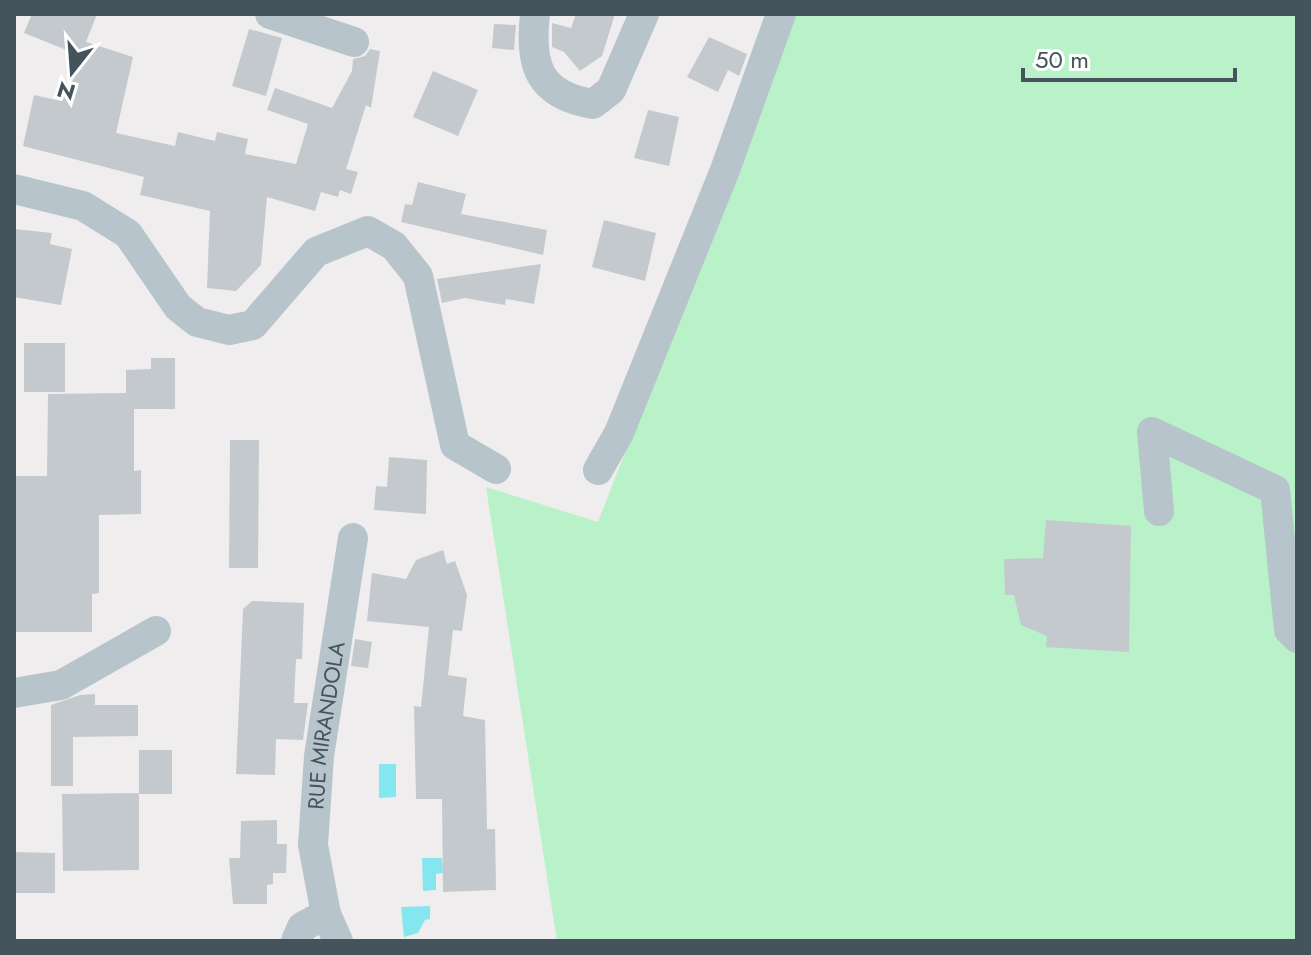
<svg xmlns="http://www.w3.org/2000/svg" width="1311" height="955" viewBox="0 0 1311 955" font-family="Jost,sans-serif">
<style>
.green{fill:#b9f1c8}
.water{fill:#84e7f0}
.building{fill:#c4c9ce}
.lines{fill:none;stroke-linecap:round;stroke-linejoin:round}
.minor{stroke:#b8c4cc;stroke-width:30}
.labels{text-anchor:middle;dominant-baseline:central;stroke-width:8;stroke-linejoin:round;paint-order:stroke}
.street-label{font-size:22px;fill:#45545c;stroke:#fff}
</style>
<rect width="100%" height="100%" fill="#f0edee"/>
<path class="green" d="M796,14H1297V941H557L486,487L598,522Z"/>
<path class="water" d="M379,764H396V797L379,798Z
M422,858H442L443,873L436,874V890L423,891Z
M430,906V919L425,920L418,933L404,937L401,907Z"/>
<path class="building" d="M32,14H97L86,42L133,57L116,133L175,146L178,132L215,141L217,132L248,139L245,154L296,164L308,124L267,110L275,88L332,108L352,71L353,59L365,56L370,49L380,51L371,108L366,105L346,169L358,172L351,194L340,190L338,197L321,192L315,211L267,197L261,265L236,291L207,288L210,211L140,195L144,177L23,146L34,95L61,101L79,55L24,33Z
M576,14H615L602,56L580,71L564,52L552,47V23L571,28Z
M494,24L516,25L514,50L492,48Z
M249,29L282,38L266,96L232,86Z
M709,37L747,54L739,76L728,70L718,92L687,77Z
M433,71L478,90L458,136L413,117Z
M648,110L679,117L669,166L634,158Z
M418,182L466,194L461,214L547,230L543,255L401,222L405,204L412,205Z
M604,220L656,233L645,281L592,267Z
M14,229L52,233L50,244L72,249L61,305L14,297Z
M541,264L534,304L506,299L505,305L465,298L442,303L437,279Z
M24,343H65V392H24Z
M151,358H175V409H134V471L141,470V514L99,515V593L92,594V632H14V476H47L48,394L126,393V370L151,369Z
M230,440H259L258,568H229Z
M389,457L427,460L426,514L374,510L376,486L387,487Z
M1046,520L1131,526L1129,652L1046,647L1047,636L1021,625L1014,595H1005L1004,559L1043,558Z
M443,550L447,564L455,561L467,595L462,631L453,630L448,675L467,678L463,716L485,720L487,829H495L496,890L443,892L442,799H416L414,706L421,707L429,627L367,621L372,573L406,579L416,560Z
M252,601L304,603L302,659H296L294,703H308L303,740L276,739L275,775L236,774L243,609Z
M355,639L372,642L368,668L351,666Z
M95,694V705H138V736L73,737V786H51V705L80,695Z
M139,750H172V794H139Z
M139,793V870L63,871L62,794Z
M277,820V844H287L286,873H273V884L267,885V904H233L229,858H240L241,821Z
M14,852L55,853V893H14Z"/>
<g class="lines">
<g class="minor">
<path d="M270,14L354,42"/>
<path d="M535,14C529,66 539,95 593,104L611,90L644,14"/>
<path d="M14,189L83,206L128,234L178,307L197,322L229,330L253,325L316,252L368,231L394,246L418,276L455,445L496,469"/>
<path d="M598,470L619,433L725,170L781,14"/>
<path d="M1159,511L1152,432L1275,490L1289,630L1297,638"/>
<path d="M14,693L61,685L156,631"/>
<path d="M296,941L302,927L326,914"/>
<path id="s1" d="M338,941L326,914L313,845L319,756L353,538"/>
</g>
</g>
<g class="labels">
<g class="street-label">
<text stroke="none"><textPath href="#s1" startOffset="220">RUE MIRANDOLA</textPath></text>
</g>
</g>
<rect width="1311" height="955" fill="none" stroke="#45545c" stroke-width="32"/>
<g transform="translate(72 72) rotate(197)" stroke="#ffffff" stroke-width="6" paint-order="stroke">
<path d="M0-6L14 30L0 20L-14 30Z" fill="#45545c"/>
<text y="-12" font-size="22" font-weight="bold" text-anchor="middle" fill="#45545c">N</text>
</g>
<path d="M1023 68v12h212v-12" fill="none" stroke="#45545c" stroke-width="4"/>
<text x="1035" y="68" font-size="24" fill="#45545c" stroke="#ffffff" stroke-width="6" paint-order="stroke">50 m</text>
</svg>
